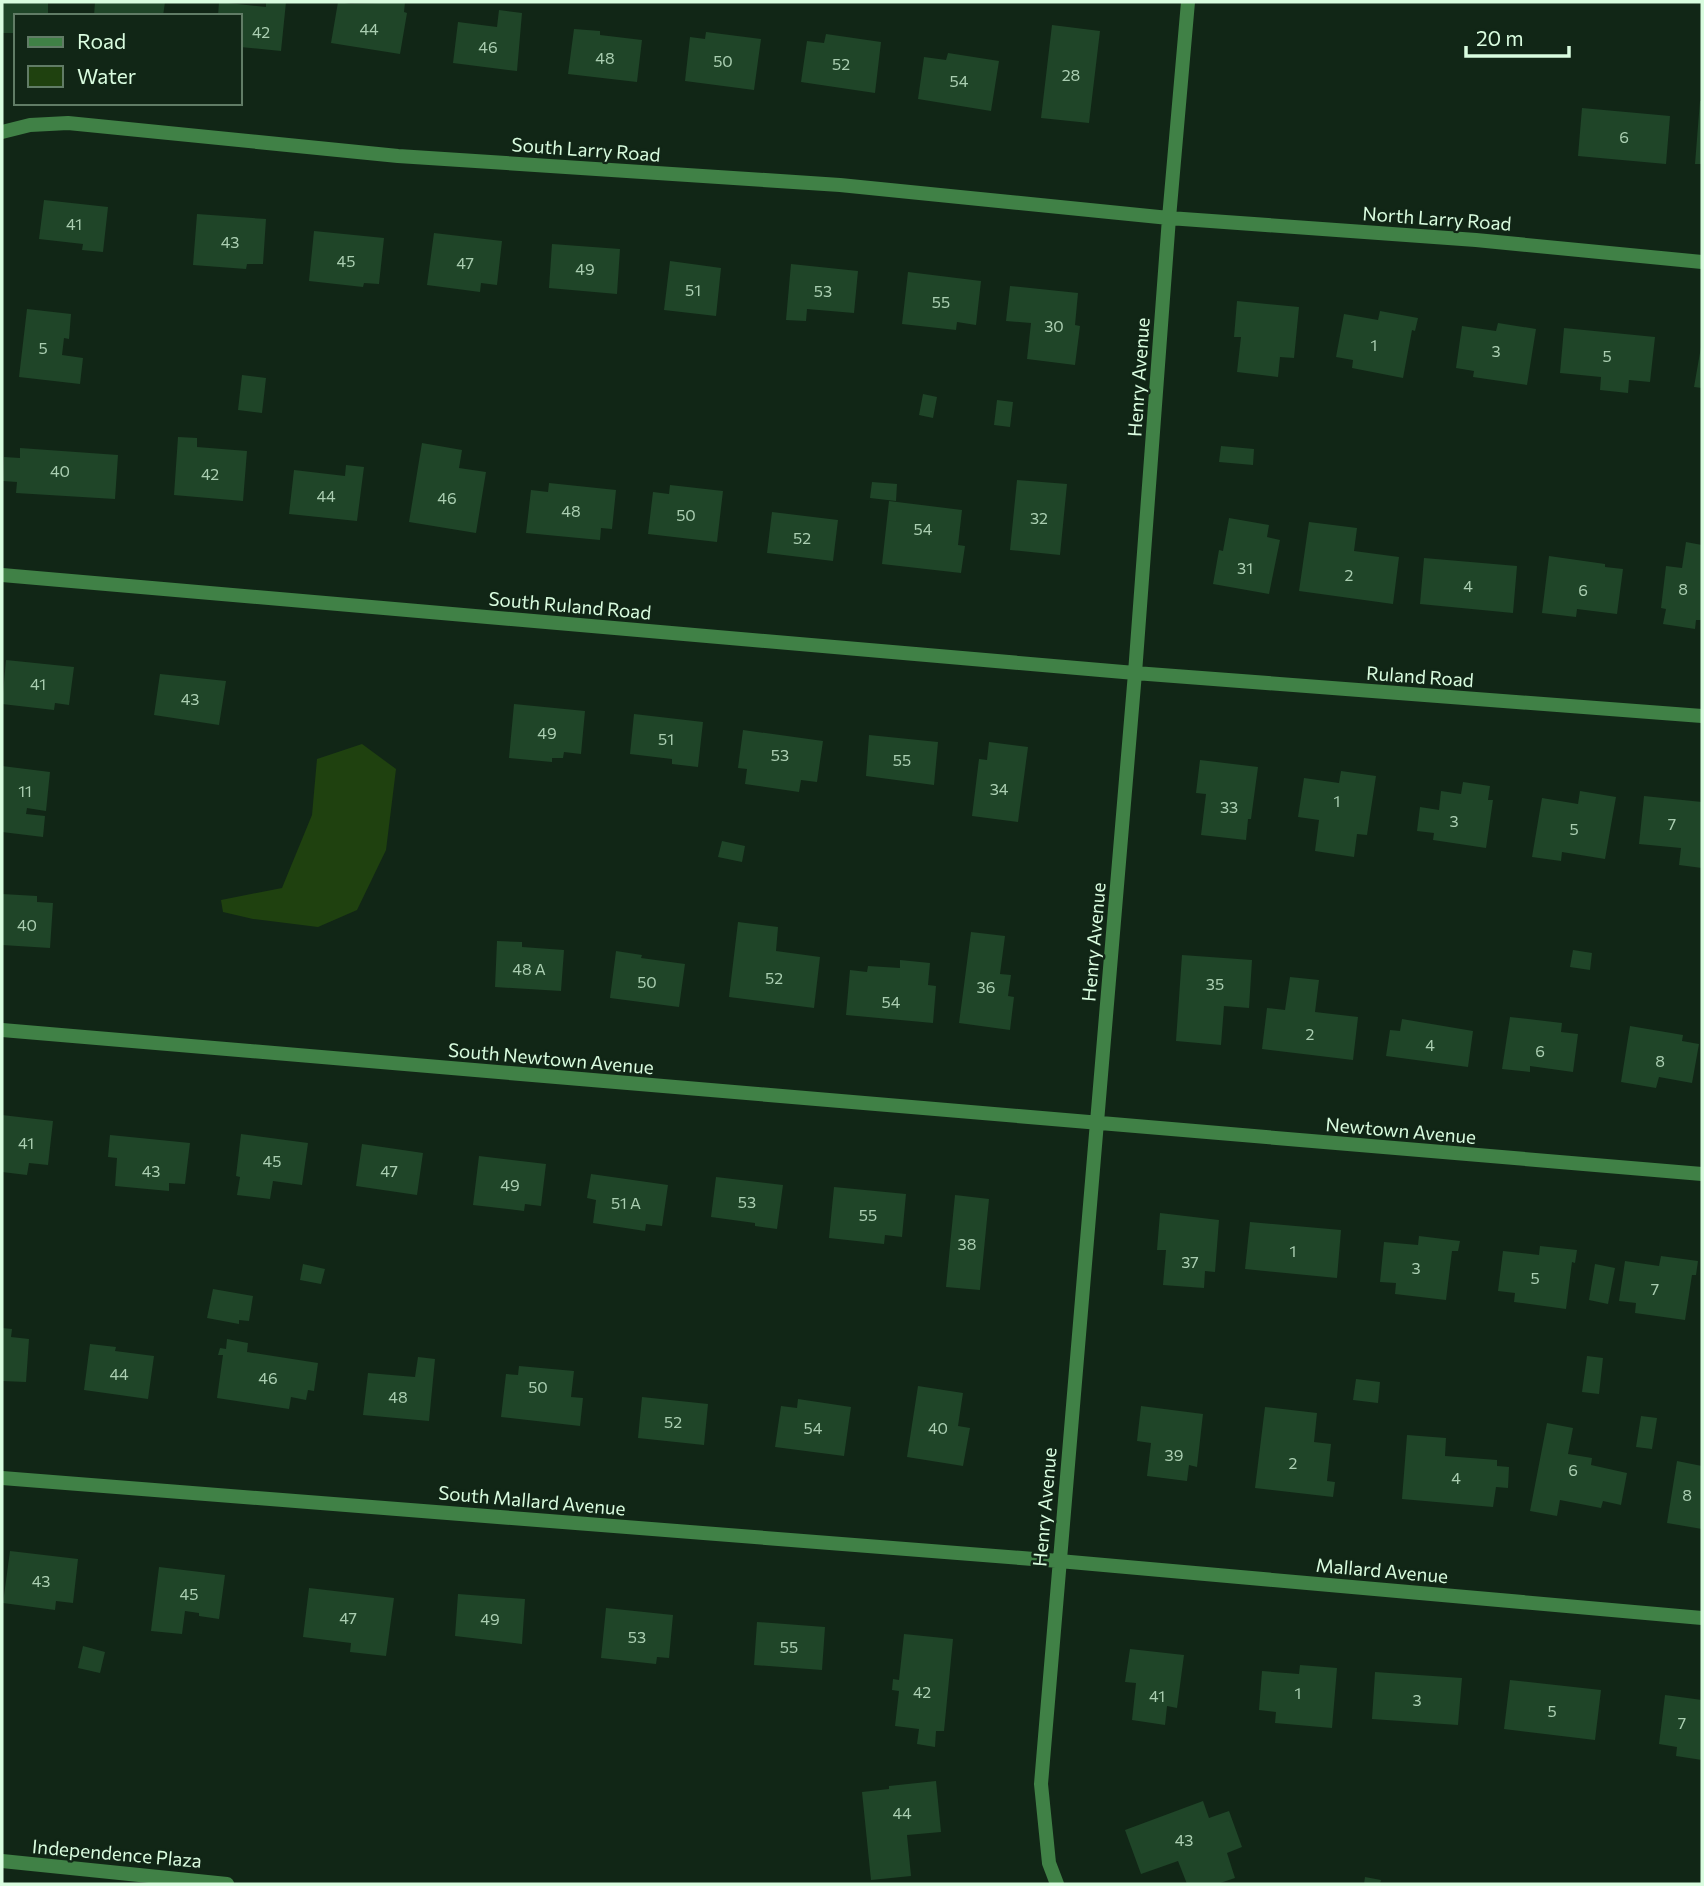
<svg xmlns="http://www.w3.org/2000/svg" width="1704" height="1886" viewBox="0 0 1704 1886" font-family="Commissioner,sans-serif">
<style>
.water{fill:#1f410f}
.building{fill:#1f4528}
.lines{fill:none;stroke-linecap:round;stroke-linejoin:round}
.lane{stroke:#408146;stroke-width:14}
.street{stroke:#408146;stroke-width:14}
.labels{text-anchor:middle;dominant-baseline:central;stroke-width:5;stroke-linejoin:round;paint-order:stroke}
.number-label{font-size:16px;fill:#aaceb1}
.street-label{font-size:19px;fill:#d9fcdf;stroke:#112616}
</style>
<rect width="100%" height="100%" fill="#112616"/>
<path class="water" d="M362,744L396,769L386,850L357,910L318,927L253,919L223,912L221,900L282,888L312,815L317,759Z"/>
<path class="building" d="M2,2H48V16H16V33H2Z
M95,2H165L163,16H94Z
M219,2L266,7V2H286L281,51L240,47V16H218Z
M338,2L351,4L405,2L404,12L407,13L400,54L331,43Z
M499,10L522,13L517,71L453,63L458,22L497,27Z
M1052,25L1100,31L1089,123L1041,118Z
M574,29L600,31V35L642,40L637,82L568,74Z
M706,32L761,39L754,90L685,81L690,37L705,39Z
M826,34L881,42L875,93L801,82L807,41L824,43Z
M948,53L999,61L991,111L918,99L924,57L946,60Z
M1700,101H1702V164H1695Z
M1582,108L1670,116L1666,164L1578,156Z
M44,200L108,207L103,252L82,250L83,244L39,239Z
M197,214L266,219L263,264H247L246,269L193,265Z
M314,231L384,238L379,284L364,283L363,287L309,281Z
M434,233L502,241L497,285L481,283L480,292L427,285Z
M552,244L620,249L617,294L549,288Z
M670,261L721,268L716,316L664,310Z
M791,264L858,271L854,313L807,309L806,321L786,320Z
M908,272L981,281L976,325L957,322L956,330L902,324Z
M1010,286L1078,293L1075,325L1080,326L1075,365L1027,359L1031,323L1006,321Z
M1237,301L1299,307L1294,358L1280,357L1278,377L1237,372L1241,337H1234Z
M27,309L71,314L69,339L64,338L62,355L83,358L80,384L19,377Z
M1380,311L1418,318L1415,331L1412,330L1403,378L1352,368L1353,360L1336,357L1344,314L1378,320Z
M1498,323L1536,329L1527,385L1473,377L1474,371L1456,368L1462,326L1496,331Z
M1564,328L1655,337L1650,382L1629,380L1628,393L1600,390L1601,377L1560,373Z
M1701,347H1702V388L1694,387Z
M242,375L266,378L262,413L238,410Z
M923,394L937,397L933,418L919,415Z
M997,400L1013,402L1010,427L994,425Z
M178,437L197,438V447L247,451L243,501L174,495Z
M422,443L462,450L459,468L486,472L476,533L409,522Z
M1221,446L1254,449L1253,465L1219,462Z
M20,448L118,455L115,499L16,493L17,482L3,481L4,457L20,458Z
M346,465L364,467L357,521L289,514L294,470L345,476Z
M1017,480L1067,484L1060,555L1010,550Z
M872,482L897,484L896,501L870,498Z
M549,483L616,490L612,529L601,528L600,540L526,533L531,490L548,492Z
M670,485L723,491L717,542L648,534L653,492L669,494Z
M889,501L962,510L958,545L965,546L961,573L882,564Z
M772,512L838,520L833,561L767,553Z
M1229,518L1269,525L1267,537L1280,540L1269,594L1213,584L1219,550L1223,551Z
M1309,522L1357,528L1354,551L1399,557L1393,604L1299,591Z
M1686,542L1702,545V620H1696L1695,629L1663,624L1666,609L1661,608L1666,566L1682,568Z
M1549,556L1605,564V567L1623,569L1617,614L1577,609L1576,617L1542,613Z
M1424,558L1517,566L1513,613L1420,604Z
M6,660L74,667L69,705L55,703L54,710L2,704Z
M160,674L226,681L219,725L154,715Z
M514,704L585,711L581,754L564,752L563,758H552V762L509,758Z
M634,714L703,722L698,767L672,764V759L630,754Z
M743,730L823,741L817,782L801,780L799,792L745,784L747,769L738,768Z
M869,735L938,742L934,785L866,776Z
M989,742L1028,747L1018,822L972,816L979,759L987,760Z
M1200,760L1258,767L1251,819H1248L1246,840L1201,835L1206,794L1196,793Z
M2,766L50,772L46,811L27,808L26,814L45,816L43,837L2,832Z
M1341,771L1376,776L1367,835L1357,834L1354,857L1315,851L1319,820L1298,817L1304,778L1339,783Z
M1463,782L1490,786L1488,800H1493L1486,848L1433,840L1434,833L1417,831L1420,807L1439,810L1441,791L1461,794Z
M1580,791L1616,797L1605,859L1562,852L1561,861L1532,857L1542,798L1578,804Z
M1644,796L1702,802V868L1679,865L1681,848L1639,844Z
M722,841L745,846L742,862L718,857Z
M2,894L37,896V902L53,903L50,948L2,945Z
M738,922L778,927L776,951L820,957L814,1008L729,997Z
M971,932L1005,936L1000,974L1011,975L1008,996L1014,997L1010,1030L959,1023Z
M497,941L522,942V947L564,950L561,991L495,987Z
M1573,950L1592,953L1590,970L1570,967Z
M616,951L642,955L641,958L685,964L679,1007L610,998Z
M1182,955L1252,960L1249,1008L1224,1006L1221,1045L1176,1041Z
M900,960L930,963L928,985L936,986L933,1023L846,1015L850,970L867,972L868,966L900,968Z
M1290,977L1319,980L1315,1012L1358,1017L1353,1060L1262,1049L1267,1008L1285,1010Z
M1510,1017L1562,1023L1561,1032L1578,1034L1573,1072L1530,1066V1072L1502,1069Z
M1402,1019L1473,1031L1468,1067L1386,1056L1390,1030L1400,1031Z
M1630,1026L1683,1035L1682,1041L1699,1044L1692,1083L1659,1077L1656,1088L1621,1082Z
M2,1115L53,1121L48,1165L29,1163L27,1175L2,1172Z
M241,1134L308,1143L302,1185L273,1181L270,1199L237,1195L240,1177L236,1176Z
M110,1135L190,1143L185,1184L169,1183V1191L115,1186L117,1158L108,1157Z
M362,1144L423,1153L417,1195L356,1186Z
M479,1156L546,1164L541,1206L525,1204L524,1211L473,1205Z
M591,1174L668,1185L662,1226L646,1224L645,1231L593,1223L596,1200L587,1198Z
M716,1177L783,1185L777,1229L755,1226V1223L711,1217Z
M834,1187L906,1194L902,1237L885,1235L884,1244L829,1238Z
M955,1195L989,1199L980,1290L946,1287Z
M1160,1213L1219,1220L1215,1272L1205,1271L1204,1288L1163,1285L1166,1250H1157Z
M1250,1222L1341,1230L1337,1278L1245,1269Z
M1419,1236L1460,1241L1458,1251H1452L1446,1300L1395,1294L1396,1283L1380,1282L1384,1242L1418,1245Z
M1540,1246L1577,1250L1575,1263L1572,1262L1566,1309L1514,1302L1515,1293L1498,1291L1503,1251L1539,1255Z
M1661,1256L1698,1261L1696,1275H1692L1685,1320L1635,1313L1636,1303L1619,1301L1625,1261L1659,1266Z
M303,1264L325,1269L321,1284L300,1280Z
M1595,1264L1615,1268L1608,1304L1589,1300Z
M213,1289L253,1296L249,1321L239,1320V1324L207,1318Z
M2,1328L12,1329L11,1337L29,1339L26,1382L2,1381Z
M227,1339L248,1343L247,1352L318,1363L314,1391L308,1390L306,1400L291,1397L289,1409L217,1398L223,1355H218L220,1348L226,1349Z
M90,1344L116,1347L115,1351L154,1356L148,1399L84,1390Z
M1587,1356L1603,1358L1599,1394L1582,1392Z
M418,1357L435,1359L429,1421L363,1415L368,1373L415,1377Z
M519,1366L574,1371L571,1397L583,1398L580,1426L501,1417L506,1374L518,1375Z
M1356,1379L1380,1382L1378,1403L1353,1400Z
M918,1386L963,1393L958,1426L970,1428L963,1466L907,1457Z
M642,1397L708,1404L704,1445L638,1438Z
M798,1399L851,1407L844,1456L775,1447L781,1406L797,1408Z
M1141,1406L1203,1414L1197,1467L1189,1465L1187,1481L1147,1476L1151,1443L1137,1441Z
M1265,1407L1317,1413L1314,1442L1331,1444L1327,1481L1335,1482L1333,1497L1255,1488Z
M1641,1416L1657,1418L1652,1449L1636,1447Z
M1547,1423L1573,1428L1568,1454L1592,1458L1591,1465L1627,1473L1621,1505L1603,1501L1601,1508L1560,1500L1557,1516L1530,1511Z
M1407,1435L1446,1438L1445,1456L1497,1460V1466L1509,1467L1508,1488L1496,1487L1493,1507L1402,1499Z
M1677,1461L1702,1466V1529L1667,1523Z
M10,1551L78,1559L73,1603L56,1601L55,1610L3,1603Z
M159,1567L225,1575L219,1619L199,1616V1613L185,1611L182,1634L151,1631Z
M309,1588L394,1598L386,1656L350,1652L351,1643L303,1637Z
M458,1594L525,1599L522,1644L455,1636Z
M606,1608L673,1615L669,1658L657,1657L656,1664L601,1658Z
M757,1622L825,1627L822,1670L754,1665Z
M904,1634L953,1639L944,1731H936L935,1747L917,1744L919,1729L895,1726L899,1691L892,1690L893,1679L899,1680Z
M83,1646L105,1652L100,1673L78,1668Z
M1130,1649L1184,1655L1177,1708L1167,1706L1165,1725L1132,1720L1136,1683L1125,1682Z
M1300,1665L1337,1668L1332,1728L1275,1723L1276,1712L1259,1710L1262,1671L1299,1674Z
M1375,1672L1462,1678L1458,1725L1372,1719Z
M1510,1680L1601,1690L1595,1740L1504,1729Z
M1665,1695L1702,1700V1760L1676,1756L1677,1747L1659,1744Z
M936,1781L941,1832L907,1835L911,1876L871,1880L862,1792L889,1789V1786Z
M1203,1801L1209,1818L1229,1811L1242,1847L1227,1853L1235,1878L1217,1884H1187L1178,1861L1141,1874L1125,1830Z
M1365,1877L1381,1880L1380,1884H1364Z"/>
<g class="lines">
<path class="lane" d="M2,1861L227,1884"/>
<path class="street" d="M2,132L30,125L68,123L398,156L840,185L1169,218L1476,240L1702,262
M2,575L1135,673L1702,716
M2,1030L1702,1174
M2,1478L1059,1561L1702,1618
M1057,1884L1049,1863L1041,1784L1135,673L1169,218L1188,2"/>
</g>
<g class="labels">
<g class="number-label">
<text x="369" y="28">44</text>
<text x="261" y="31">42</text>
<text x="488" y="46">46</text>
<text x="605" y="57">48</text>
<text x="723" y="60">50</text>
<text x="841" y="63">52</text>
<text x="1071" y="74">28</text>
<text x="959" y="80">54</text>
<text x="1624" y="136">6</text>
<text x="74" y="223">41</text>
<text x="230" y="241">43</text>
<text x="346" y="260">45</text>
<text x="465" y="262">47</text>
<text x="585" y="268">49</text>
<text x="693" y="289">51</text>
<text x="823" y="290">53</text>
<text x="941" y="301">55</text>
<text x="1054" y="325">30</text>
<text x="1374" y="344">1</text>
<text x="43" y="347">5</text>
<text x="1496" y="350">3</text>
<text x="1607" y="355">5</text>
<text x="60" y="470">40</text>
<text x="210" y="473">42</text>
<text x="326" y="495">44</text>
<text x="447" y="497">46</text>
<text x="571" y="510">48</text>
<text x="686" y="514">50</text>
<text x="1039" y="517">32</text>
<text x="923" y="528">54</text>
<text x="802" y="537">52</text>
<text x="1245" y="567">31</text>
<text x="1349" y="574">2</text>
<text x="1468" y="585">4</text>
<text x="1683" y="588">8</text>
<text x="1583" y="589">6</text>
<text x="38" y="683">41</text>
<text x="190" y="698">43</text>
<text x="547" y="732">49</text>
<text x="666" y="738">51</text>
<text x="780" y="754">53</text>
<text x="902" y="759">55</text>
<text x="999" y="788">34</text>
<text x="25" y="790">11</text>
<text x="1337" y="800">1</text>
<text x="1229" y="806">33</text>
<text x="1454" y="820">3</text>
<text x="1672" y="823">7</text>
<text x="1574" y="828">5</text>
<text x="27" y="924">40</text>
<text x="529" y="968">48 A</text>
<text x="774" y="977">52</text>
<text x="647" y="981">50</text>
<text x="1215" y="983">35</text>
<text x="986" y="986">36</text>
<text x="891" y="1001">54</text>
<text x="1310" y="1033">2</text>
<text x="1430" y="1044">4</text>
<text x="1540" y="1050">6</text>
<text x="1660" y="1060">8</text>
<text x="26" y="1142">41</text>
<text x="272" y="1160">45</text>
<text x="151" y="1170">43</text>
<text x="389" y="1170">47</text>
<text x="510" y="1184">49</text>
<text x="747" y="1201">53</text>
<text x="626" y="1202">51 A</text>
<text x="868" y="1214">55</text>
<text x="967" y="1243">38</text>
<text x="1293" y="1250">1</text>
<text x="1190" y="1261">37</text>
<text x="1416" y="1267">3</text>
<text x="1535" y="1277">5</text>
<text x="1655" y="1288">7</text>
<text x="119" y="1373">44</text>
<text x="268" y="1377">46</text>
<text x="538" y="1386">50</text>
<text x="398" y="1396">48</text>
<text x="673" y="1421">52</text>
<text x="813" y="1427">54</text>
<text x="938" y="1427">40</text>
<text x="1174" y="1454">39</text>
<text x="1293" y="1462">2</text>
<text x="1573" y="1469">6</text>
<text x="1456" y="1477">4</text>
<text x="1687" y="1494">8</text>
<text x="41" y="1580">43</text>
<text x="189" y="1593">45</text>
<text x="348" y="1617">47</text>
<text x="490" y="1618">49</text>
<text x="637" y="1636">53</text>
<text x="789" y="1646">55</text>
<text x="922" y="1691">42</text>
<text x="1298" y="1692">1</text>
<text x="1157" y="1695">41</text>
<text x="1417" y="1699">3</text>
<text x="1552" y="1710">5</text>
<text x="1682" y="1722">7</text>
<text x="902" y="1812">44</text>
<text x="1184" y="1839">43</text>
</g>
<g class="street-label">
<text transform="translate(586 149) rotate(4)">South Larry Road</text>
<text transform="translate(1437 218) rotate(4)">North Larry Road</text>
<text transform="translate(1138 377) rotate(-86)">Henry Avenue</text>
<text transform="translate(570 605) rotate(5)">South Ruland Road</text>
<text transform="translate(1420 676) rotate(4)">Ruland Road</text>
<text transform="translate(1093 942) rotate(-85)">Henry Avenue</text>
<text transform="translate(551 1058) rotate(5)">South Newtown Avenue</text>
<text transform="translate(1401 1130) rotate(5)">Newtown Avenue</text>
<text transform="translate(532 1500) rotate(5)">South Mallard Avenue</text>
<text transform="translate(1044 1507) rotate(-85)">Henry Avenue</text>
<text transform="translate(1382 1570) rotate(5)">Mallard Avenue</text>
<text transform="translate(117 1853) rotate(5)">Independence Plaza</text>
</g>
</g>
<rect width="1704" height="1886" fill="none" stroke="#d9fcdf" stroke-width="7"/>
<rect x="14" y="14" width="228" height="91" fill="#112616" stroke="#617c66" stroke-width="2"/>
<rect x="28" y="37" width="35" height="10" fill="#408146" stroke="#617c66" stroke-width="2"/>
<text x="77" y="49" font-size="21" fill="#d9fcdf">Road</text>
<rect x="28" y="66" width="35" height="21" fill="#1f410f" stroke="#617c66" stroke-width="2"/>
<text x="77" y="84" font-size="21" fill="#d9fcdf">Water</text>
<path d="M1466 46v10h103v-10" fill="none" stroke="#d9fcdf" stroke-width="3.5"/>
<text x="1476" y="46" font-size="21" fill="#d9fcdf" stroke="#112616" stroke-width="5" paint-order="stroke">20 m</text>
</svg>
